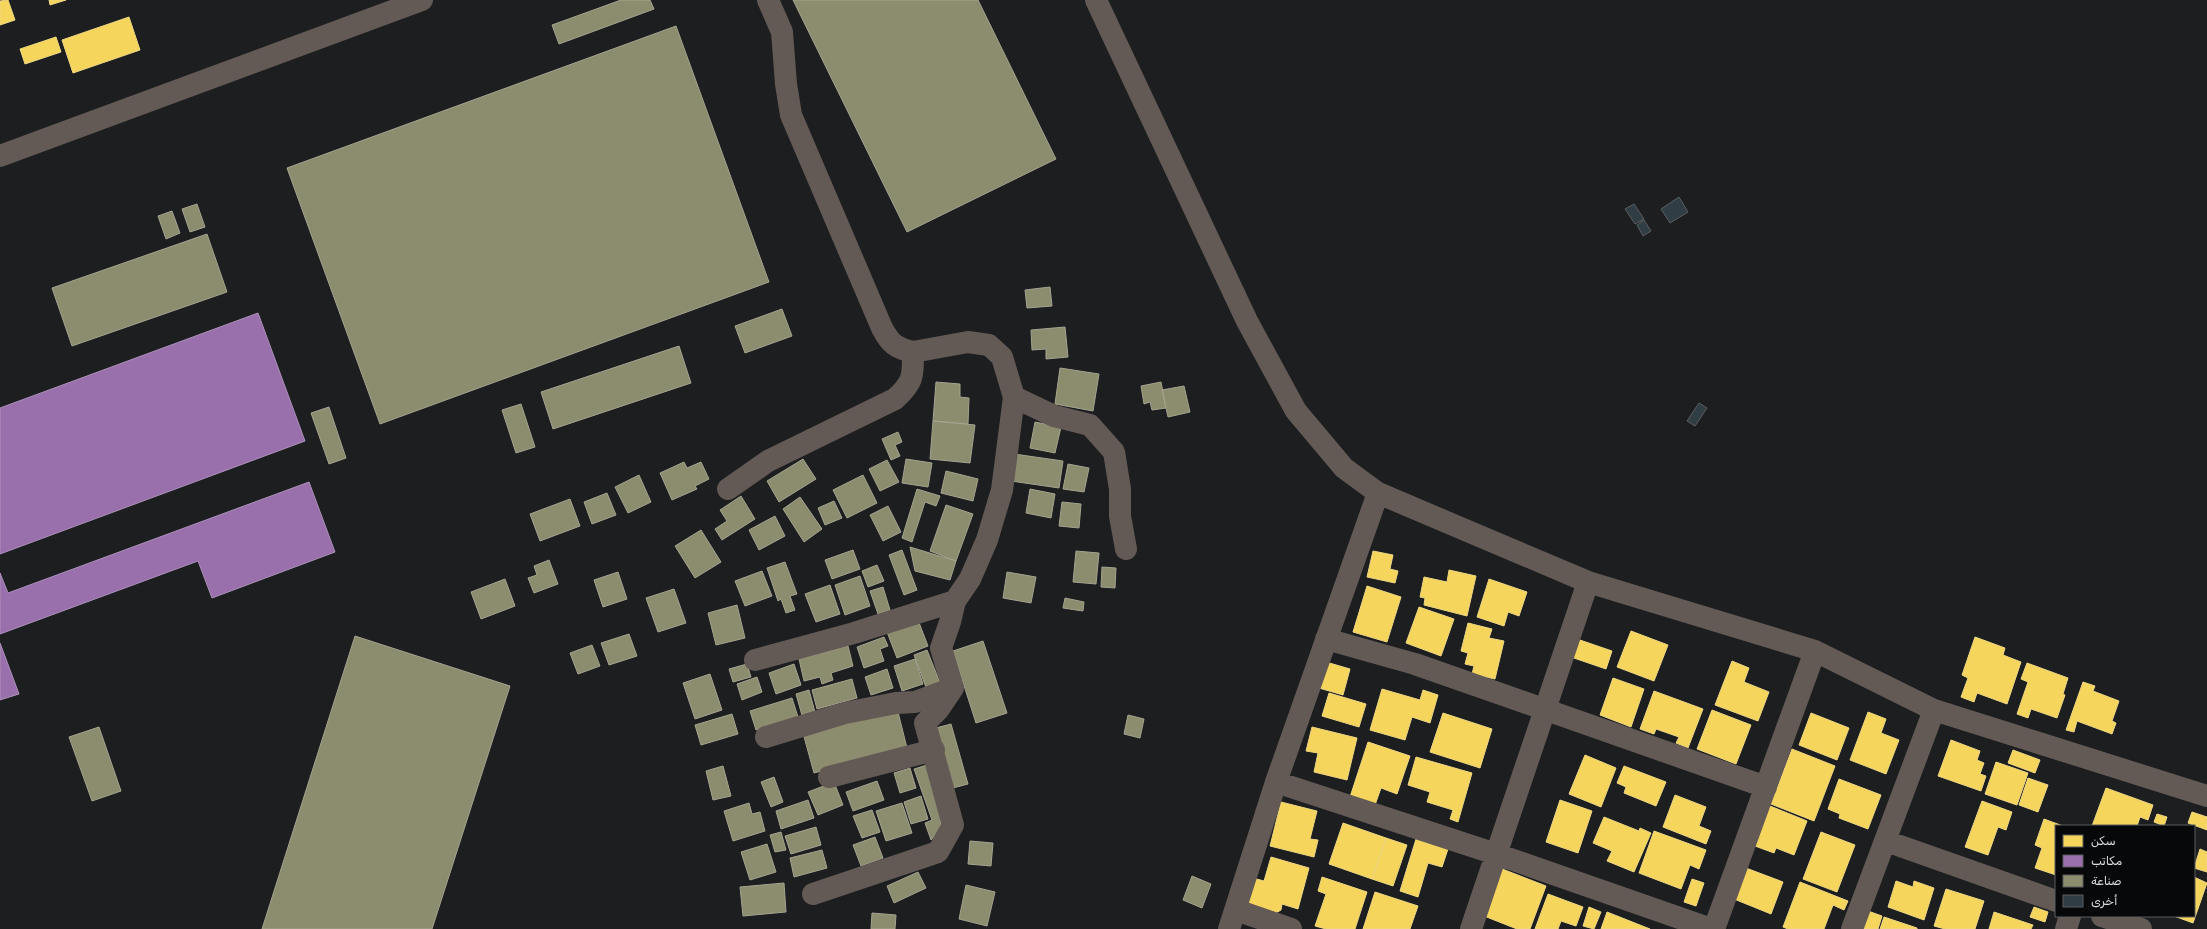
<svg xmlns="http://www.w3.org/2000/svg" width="2207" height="929" viewBox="0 0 2207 929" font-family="Rubik,'Noto Naskh Arabic',sans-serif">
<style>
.homes{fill:#f6d55c;stroke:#eed783}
.offices{fill:#9970ab;stroke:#ad91bb}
.industry{fill:#8c8c6e;stroke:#a4a490}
.building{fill:#313d45;stroke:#5c5e5f}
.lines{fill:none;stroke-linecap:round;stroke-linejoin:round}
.minor{stroke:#635a55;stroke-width:22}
</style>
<rect width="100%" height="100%" fill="#1c1e20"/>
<path class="homes" d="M8,0L15,20L0,25V1Z
M49,0H66L50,5Z
M129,17L140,50L73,73L62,40Z
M56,37L61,52L25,64L20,49Z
M1373,551L1393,555L1390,569L1398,571L1395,583L1367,577Z
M1449,570L1476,576L1467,616L1424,605L1425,598L1420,597L1424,577L1447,582Z
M1489,579L1527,592L1519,616L1508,612L1504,626L1477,617Z
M1367,586L1401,597L1387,642L1353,632Z
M1419,607L1454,619L1441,656L1406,643Z
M1468,623L1492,629L1489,638L1504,641L1495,679L1472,674L1474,666L1465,664L1468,653L1461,651Z
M1631,631L1668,645L1654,681L1617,667Z
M1975,637L2005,648L2003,655L2021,662L2007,704L1977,693L1974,702L1961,697L1968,678L1962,675Z
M1577,639L1612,651L1606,669L1571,657Z
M1732,661L1749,668L1744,682L1769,692L1758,721L1715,705Z
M1326,662L1350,669L1343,695L1319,688Z
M2027,663L2068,678L2063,694L2065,695L2057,718L2031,709L2028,718L2017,714L2028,682L2021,679Z
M1613,678L1644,689L1631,727L1600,715Z
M2083,682L2095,686L2093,691L2119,701L2112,721L2116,723L2112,734L2077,721L2074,732L2066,730Z
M1382,689L1420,700L1423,690L1438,695L1430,723L1412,717L1405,740L1370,730Z
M1654,691L1703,709L1688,748L1676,743L1679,737L1656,729L1654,734L1640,729Z
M1329,693L1366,704L1359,727L1322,716Z
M1712,710L1751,725L1736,764L1697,749Z
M1868,712L1886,719L1881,733L1899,740L1886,774L1850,760Z
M1443,713L1492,729L1480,768L1430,752Z
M1811,713L1849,728L1837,760L1799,745Z
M1312,727L1357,738L1347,780L1314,772L1318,753L1306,751Z
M1951,740L1980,751L1977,760L1984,763L1980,774L1986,776L1981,791L1938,776Z
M1368,742L1410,756L1397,794L1381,788L1375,805L1350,797Z
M1792,749L1835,766L1814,821L1771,804Z
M2013,750L2040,760L2035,773L2008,763Z
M1585,755L1616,768L1601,807L1569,794Z
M1416,757L1472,773L1458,822L1450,819L1453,810L1427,802L1430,792L1408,785Z
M1996,762L2028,773L2017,805L1985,794Z
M1624,766L1666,782L1656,806L1624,793L1626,787L1617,783Z
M2028,778L2048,785L2038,812L2019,805Z
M1839,779L1881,795L1868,829L1839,818L1840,814L1828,809Z
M2106,788L2153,805L2148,820L2140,817L2137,826H2092Z
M1675,795L1706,807L1699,826L1711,831L1706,844L1663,827Z
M1560,800L1592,811L1578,853L1546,842Z
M1982,801L2012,812L2006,830L1998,827L1988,855L1965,847Z
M1281,802L1317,811L1310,839L1318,840L1314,857L1270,846Z
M1770,806L1807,821L1794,855L1776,848L1774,853L1755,846Z
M2192,812L2207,817V830L2188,823Z
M2157,814L2167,817L2164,826L2154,822Z
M1604,817L1639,831L1640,828L1651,833L1634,872L1607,861L1612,851L1593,843Z
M2044,819L2063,826H2056V875L2035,868L2042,848L2035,845Z
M1343,823L1386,838L1372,879L1329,864Z
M1654,831L1706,850L1699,869L1690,865L1681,889L1639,873Z
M1821,832L1855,845L1837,892L1803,879Z
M1386,838L1407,845L1393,886L1372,879Z
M1416,839L1448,849L1442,867L1428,863L1418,897L1400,891Z
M2200,849L2207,852V872L2194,868Z
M1271,857L1309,868L1298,909L1282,904L1281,910L1276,913L1246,904L1253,878L1264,881Z
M1492,865L1546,886L1530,929H1517L1474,912Z
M1746,868L1783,882L1771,914L1734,899Z
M1322,877L1367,892L1355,929H1326L1315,926L1326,894L1318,891Z
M2194,877L2207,883L2193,923L2174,916H2194Z
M1692,879L1704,883L1696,906L1684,902Z
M1896,881L1913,887L1914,881L1934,888L1924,920L1888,907Z
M1800,882L1848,901L1844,910L1833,905L1824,929H1788L1783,927Z
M1946,889L1984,901L1975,929H1945L1934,926Z
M1375,892L1418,906L1410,929H1363Z
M1548,894L1583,907L1576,926L1561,921L1558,929H1535Z
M1589,907L1601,912L1594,929L1583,926Z
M2034,907L2048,912L2045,922L2030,917Z
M1868,911L1882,916L1878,929H1862Z
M1607,912L1650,929H1601Z
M1994,912L2033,925L2031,929H1989Z
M1884,917L1917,928V929H1880Z"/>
<path class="offices" d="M258,313L305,441L0,554V408Z
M309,482L335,552L212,598L198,561L0,634V573L8,593Z
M0,643L19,694L0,700Z"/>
<path class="industry" d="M621,0H650L654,9L559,44L552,25Z
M793,0H978L1056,159L907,232Z
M676,26L769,282L380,424L287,168Z
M197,204L205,227L190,232L182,209Z
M172,211L180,233L166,239L158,216Z
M207,234L227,292L72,346L52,288Z
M1050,287L1052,306L1027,308L1025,290Z
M782,309L792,336L745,353L735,326Z
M1065,327L1068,357L1046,359V349L1032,350L1031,330Z
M679,346L691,383L553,429L541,392Z
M1060,368L1099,374L1093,411L1055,404Z
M936,382L960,384V397L969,398L968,424L933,421Z
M1161,382L1166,408L1152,410L1150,402L1144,404L1141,386Z
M1184,386L1190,412L1168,417L1162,390Z
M521,404L535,447L516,453L502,410Z
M329,407L346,458L329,464L311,413Z
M933,421L975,425L970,463L930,459Z
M1035,422L1061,427L1055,453L1030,448Z
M898,432L902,442L895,445L900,456L891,460L882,439Z
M1014,454L1063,461L1059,488L1011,481Z
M803,459L816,479L779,502L767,481Z
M906,459L932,463L928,487L902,483Z
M887,460L899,482L880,491L869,469Z
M684,462L687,468L701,462L709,479L695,486L697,489L672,500L660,473Z
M1068,464L1089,468L1084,492L1063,489Z
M946,471L978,479L973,501L941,493Z
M639,475L651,502L628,513L615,487Z
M863,475L877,503L847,518L833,490Z
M917,489L940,496L936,506L925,502L912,542L902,538Z
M1030,489L1055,494L1051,518L1026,513Z
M607,493L616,515L592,524L584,502Z
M741,496L755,519L722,540L715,529L727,521L720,510Z
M800,497L822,529L804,542L783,509Z
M570,499L580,526L540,541L530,514Z
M834,501L842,518L825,525L818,508Z
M1062,502L1081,504L1079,528L1059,526Z
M946,505L973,514L956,561L930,551Z
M888,506L901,532L883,541L870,515Z
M775,516L785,536L759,550L749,530Z
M701,530L721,562L695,578L675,546Z
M910,547L956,561L950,580L915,571Z
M853,550L860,569L832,579L825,560Z
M902,550L917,590L904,595L889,555Z
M1076,551L1099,553L1096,584L1073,582Z
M549,560L558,584L534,593L528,578L537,575L534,566Z
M785,562L797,594L790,596L795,610L786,613L781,599L778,601L767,568Z
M877,565L884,581L868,587L862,571Z
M1102,567L1116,568L1115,588L1101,587Z
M762,571L772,596L745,606L735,581Z
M618,572L627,599L603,607L594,580Z
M1007,572L1036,577L1031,603L1003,598Z
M860,576L870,606L845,615L835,585Z
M505,579L515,606L481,619L471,592Z
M830,585L840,614L816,622L805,594Z
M883,587L890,610L878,614L870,591Z
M674,589L686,623L658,632L646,598Z
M1065,598L1084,602L1083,611L1063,608Z
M737,605L745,638L716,645L708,613Z
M918,620L928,646L897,658L887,632Z
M629,634L637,656L609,665L601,643Z
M355,636L510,686L432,929H262Z
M884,637L888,646L880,649L884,661L864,668L857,647Z
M983,641L1007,713L976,723L953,651Z
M592,645L600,666L578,674L570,653Z
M848,646L853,666L831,673L833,680L822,684L820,677L804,681L799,659Z
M927,650L941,685L927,690L914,655Z
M915,659L923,684L902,691L894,666Z
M747,664L751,677L733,682L729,669Z
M794,664L801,685L776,694L769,673Z
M887,669L893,688L871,695L865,677Z
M710,674L722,710L695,719L683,683Z
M757,677L762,692L742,700L737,684Z
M852,679L857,698L817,709L812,690Z
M809,690L816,716L803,719L796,694Z
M792,698L798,717L756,730L750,711Z
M897,708L907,748L814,773L803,733Z
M732,714L738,734L701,745L695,725Z
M1128,715L1144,719L1140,738L1124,734Z
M951,724L968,784L949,789L932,729Z
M99,727L121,791L92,801L69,737Z
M927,765L942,809L940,830L931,840L925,823L932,820L914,769Z
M723,766L731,796L713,800L706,771Z
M910,768L916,788L900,793L894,773Z
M774,777L783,802L771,807L761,782Z
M877,781L884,800L853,811L846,792Z
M834,782L843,805L818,815L808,792Z
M921,796L928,819L911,824L904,802Z
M808,800L814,818L781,829L776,811Z
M749,803L752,814L760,812L765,831L733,841L724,811Z
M902,803L912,833L886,841L876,811Z
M872,810L880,832L862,838L853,816Z
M816,827L821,845L791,854L785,836Z
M781,832L786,850L775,852L770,835Z
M875,837L883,858L861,866L853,845Z
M970,841L993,843L991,866L968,864Z
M767,844L776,872L750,880L741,852Z
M822,850L827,868L794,877L790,858Z
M918,872L926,888L894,903L887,886Z
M1192,876L1211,884L1202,908L1183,900Z
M784,883L786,912L743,916L740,887Z
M966,885L995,892L987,926L959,919Z
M872,913L896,915L895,929H871Z"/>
<path class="building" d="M1679,197L1688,212L1670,223L1661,209Z
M1634,204L1644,219L1635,224L1625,209Z
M1644,220L1651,231L1643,236L1637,225Z
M1699,403L1707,408L1695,426L1687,421Z"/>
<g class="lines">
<path class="minor" d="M768,0L782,32L786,84L791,115L882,328C890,343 895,348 913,352L968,342L989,345L1002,357L1014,397L1002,490L987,540L970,579L955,601L950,622L941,648L953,688L938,710L925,723L953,825L938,852L813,894
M1096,0L1247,321L1296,411L1344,468L1378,493L1588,582L1815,651L1934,710L2207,796
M0,156L422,0
M1014,397L1054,416L1090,425L1114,452L1120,489V516L1126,549
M728,489L768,461L895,399C914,382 913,376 913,352
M1326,639L1415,664L1766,787
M755,660L854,633L955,601
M766,737L845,713L896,703L915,702L953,688
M829,777L934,750
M1276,782L1496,854L1711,929
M1886,841L2056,901
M1236,910L1291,929
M2102,916L2141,929
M1229,929L1276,782L1378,493
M1471,929L1588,582
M1714,929L1815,651
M1852,929L1934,710
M2066,929L2070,916"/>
</g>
<rect x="2055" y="825" width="140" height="92" fill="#070809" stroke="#5c5d5f"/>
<rect x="2063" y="835" width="20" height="12" fill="#f6d55c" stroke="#5c5d5f"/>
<text x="2091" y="845" font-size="12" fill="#dbdddf">سكن</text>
<rect x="2063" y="855" width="20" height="12" fill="#9970ab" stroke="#5c5d5f"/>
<text x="2091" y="865" font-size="12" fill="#dbdddf">مكاتب</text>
<rect x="2063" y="875" width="20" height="12" fill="#8c8c6e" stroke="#5c5d5f"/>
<text x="2091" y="885" font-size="12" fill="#dbdddf">صناعة</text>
<rect x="2063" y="895" width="20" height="12" fill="#313d45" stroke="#5c5d5f"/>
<text x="2091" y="905" font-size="12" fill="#dbdddf">أخرى</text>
</svg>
